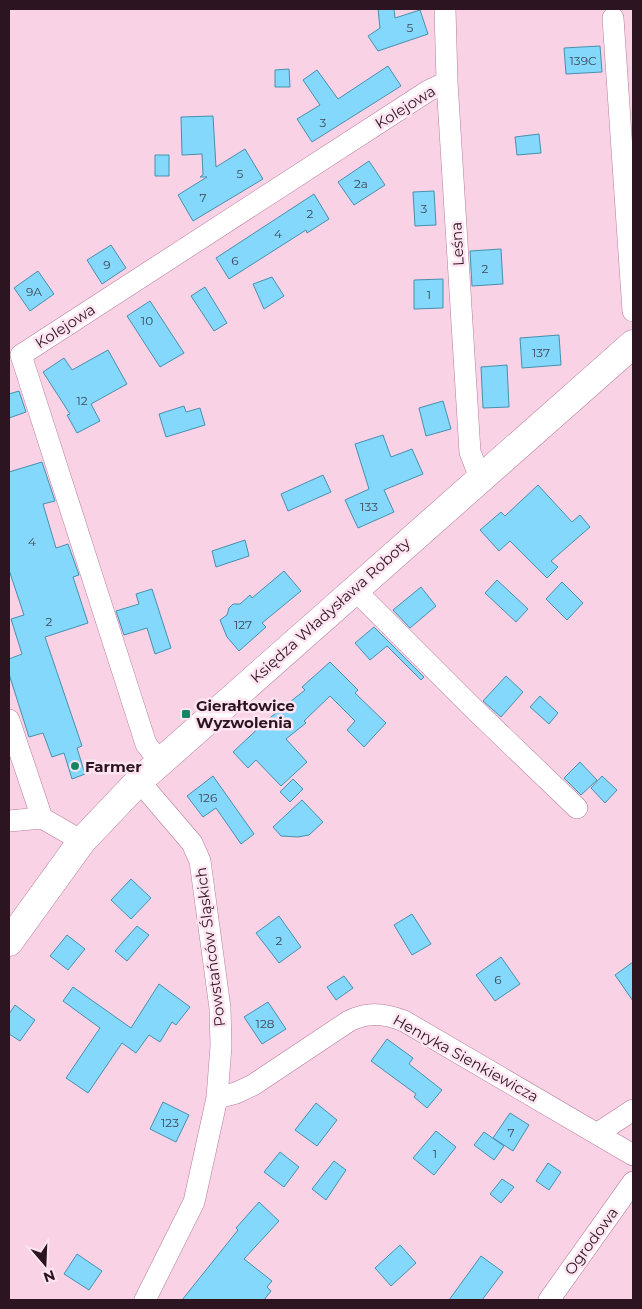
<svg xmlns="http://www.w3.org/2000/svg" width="642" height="1309" viewBox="0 0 642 1309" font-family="Montserrat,sans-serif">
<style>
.building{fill:#83d8fb;stroke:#4890ad}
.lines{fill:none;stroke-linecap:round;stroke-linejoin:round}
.minor-casing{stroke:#b77c9c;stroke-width:22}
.major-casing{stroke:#b77c9c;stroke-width:29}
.minor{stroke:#fff;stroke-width:21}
.major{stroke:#fff;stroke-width:28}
.poi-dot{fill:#158564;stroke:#fee4f1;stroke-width:2}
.labels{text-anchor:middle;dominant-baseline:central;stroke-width:5;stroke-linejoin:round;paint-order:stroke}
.number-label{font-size:12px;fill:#424658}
.street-label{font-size:15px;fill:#2c1521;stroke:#fee4f1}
.poi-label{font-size:15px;font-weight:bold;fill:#2c1521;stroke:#fee4f1;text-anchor:start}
</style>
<rect width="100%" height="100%" fill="#f9d2e6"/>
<path class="building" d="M378,9H394L395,18L420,10L428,34L378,51L368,36L380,28Z
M600,46L602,72L566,74L564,48Z
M388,66L401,86L312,142L297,119L320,105L303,80L317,70L338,99Z
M289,69L290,87H275V70Z
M213,116L216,167L245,149L263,179L193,221L178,195L207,177H200L203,175L202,154L182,155L181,117Z
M539,134L541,153L517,155L515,137Z
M155,155H169V176H155Z
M369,161L385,185L354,205L338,182Z
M434,191L436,225L415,226L413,192Z
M314,194L329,219L307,233L306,230L229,279L216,258Z
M111,245L126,268L102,284L87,260Z
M501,249L503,284L472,286L470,251Z
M38,271L54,294L30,311L14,288Z
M272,277L284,296L264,309L253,284Z
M443,279V308L414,309V280Z
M205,287L227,323L214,331L191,296Z
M150,301L184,353L160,367L127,316Z
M559,335L561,365L522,368L520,338Z
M108,350L127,384L91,404L100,421L77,433L67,415L70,414L43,372L64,358L72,370Z
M507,365L509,407L483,408L481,367Z
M19,391L26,412L9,418V394Z
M443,401L451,429L426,436L419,408Z
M184,406L186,412L200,408L205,425L166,437L159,414Z
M383,435L391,457L412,449L423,474L384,490L394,512L358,528L345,500L369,489L355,444Z
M42,462L55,501L43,504L56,548L68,544L79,575L73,577L88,623L45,637L82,746L77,748L85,774L72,779L64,753L52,757L43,733L29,737L9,674V659L22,654L11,619L24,615L9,570V472Z
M323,475L331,492L288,511L281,494Z
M538,485L572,522L580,515L590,527L551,561L558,567L547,578L510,541L499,551L480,530L501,512L505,516Z
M245,540L249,556L216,567L212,551Z
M284,571L301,591L262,623L266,627L239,651L227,637L220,620L227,615L229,608L233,604H240L250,595L252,598Z
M497,580L528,609L516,622L485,593Z
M562,582L583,603L567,620L546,599Z
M421,587L436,606L410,628L393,610Z
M152,589L171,648L155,654L147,628L124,635L116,611L139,604L136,594Z
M374,627L424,677L421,680L387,646L370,660L355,643Z
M330,662L358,690L355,693L386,723L364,747L347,730L355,721L330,696L304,721L306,723L286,739L307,762L281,786L256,760L248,768L233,752L266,721L305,690L302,687Z
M506,676L523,692L501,717L483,701Z
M540,696L558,713L549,724L530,707Z
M580,762L597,780L581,795L564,778Z
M213,776L254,834L241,844L216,808L203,817L187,796Z
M602,776L617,790L605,803L591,788Z
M293,779L303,789L290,802L280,792Z
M302,800L323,822L309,835L298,837L281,836L273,827Z
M131,879L151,898L131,919L111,900Z
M412,914L431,944L412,955L394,925Z
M279,916L301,947L279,963L256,933Z
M137,926L149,935L127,961L115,951Z
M67,935L85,949L68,970L50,956Z
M501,957L520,984L495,1001L476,975Z
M633,962V1001L615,975Z
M344,976L353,988L336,1000L327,987Z
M159,984L190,1007L176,1025L172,1022L160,1042L149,1035L136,1053L122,1043L88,1093L66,1078L100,1028L63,1001L73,987L131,1028Z
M268,1002L286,1029L262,1044L244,1017Z
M15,1005L35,1020L20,1041L9,1034V1014Z
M387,1039L413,1058L409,1064L442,1090L427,1108L414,1097L416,1094L371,1061Z
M163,1102L189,1115L176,1142L150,1129Z
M316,1103L337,1120L317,1146L295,1130Z
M510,1113L529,1125L513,1151L493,1138Z
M436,1131L456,1147L434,1175L413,1158Z
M484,1132L504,1146L494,1160L474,1145Z
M280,1152L299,1167L284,1187L264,1172Z
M334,1161L346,1170L326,1200L312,1189Z
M548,1163L561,1172L549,1190L536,1181Z
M502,1179L514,1187L501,1203L490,1194Z
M259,1202L279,1221L244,1259L272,1281L267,1287L271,1291L264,1300H182L238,1230L236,1228Z
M400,1245L416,1263L391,1286L375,1268Z
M77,1254L102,1271L89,1290L64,1274Z
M481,1256L503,1272L482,1300H449Z"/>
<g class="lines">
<defs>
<path id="minor" d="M445,9L447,82L470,452L480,478
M613,18L633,311
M354,589L474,709L577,808
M9,720L42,818
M160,762L146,744L21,355L428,91L447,82
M139,781L192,843L200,861L220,1008L221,1046L217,1098L194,1202L145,1300
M9,821L42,818L82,841
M217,1098L236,1093L253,1085L349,1021C369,1012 384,1013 404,1021L633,1155
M598,1133L633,1110
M549,1300L633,1182"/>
<path id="major" d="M9,942L82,841L139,781L633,344"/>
</defs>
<use href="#minor" class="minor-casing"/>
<use href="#major" class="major-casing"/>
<use href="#minor" class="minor"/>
<use href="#major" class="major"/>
</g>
<g class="poi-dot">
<rect x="181" y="709" width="10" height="10" rx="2.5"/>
<circle cx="75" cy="766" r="5"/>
</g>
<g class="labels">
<g class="number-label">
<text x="410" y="27">5</text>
<text x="583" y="60">139C</text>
<text x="323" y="122">3</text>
<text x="240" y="173">5</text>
<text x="361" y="183">2a</text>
<text x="203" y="197">7</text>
<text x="424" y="208">3</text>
<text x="310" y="213">2</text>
<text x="278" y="233">4</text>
<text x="235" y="260">6</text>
<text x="107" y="264">9</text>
<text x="485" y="268">2</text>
<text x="34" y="291">9A</text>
<text x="429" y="294">1</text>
<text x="147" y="320">10</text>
<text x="541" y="352">137</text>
<text x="82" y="400">12</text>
<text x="369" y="506">133</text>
<text x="32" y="541">4</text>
<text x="49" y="621">2</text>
<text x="243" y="624">127</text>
<text x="208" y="797">126</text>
<text x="279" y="940">2</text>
<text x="498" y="979">6</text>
<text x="265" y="1023">128</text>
<text x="170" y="1122">123</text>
<text x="511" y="1132">7</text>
<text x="435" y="1153">1</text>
</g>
<g class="street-label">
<text transform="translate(405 107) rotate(-32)">Kolejowa</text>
<text transform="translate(457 244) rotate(-93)">Leśna</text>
<text transform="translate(65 326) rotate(-33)">Kolejowa</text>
<text transform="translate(330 610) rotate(-42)">Księdza Władysława Roboty</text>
<text transform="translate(210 947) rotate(-97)">Powstańców Śląskich</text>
<text transform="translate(466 1058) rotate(29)">Henryka Sienkiewicza</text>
<text transform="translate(591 1241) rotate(-54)">Ogrodowa</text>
</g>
<g class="poi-label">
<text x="196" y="705">Gierałtowice<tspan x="196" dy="17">Wyzwolenia</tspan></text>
<text x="85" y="766">Farmer</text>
</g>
</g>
<rect width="642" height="1309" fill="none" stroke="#2c1521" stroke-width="20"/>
<g transform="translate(45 1264) rotate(161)" stroke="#fee4f1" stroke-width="4" paint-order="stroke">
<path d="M0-4L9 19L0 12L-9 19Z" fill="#2c1521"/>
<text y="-8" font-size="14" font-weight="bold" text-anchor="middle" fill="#2c1521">N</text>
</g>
</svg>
